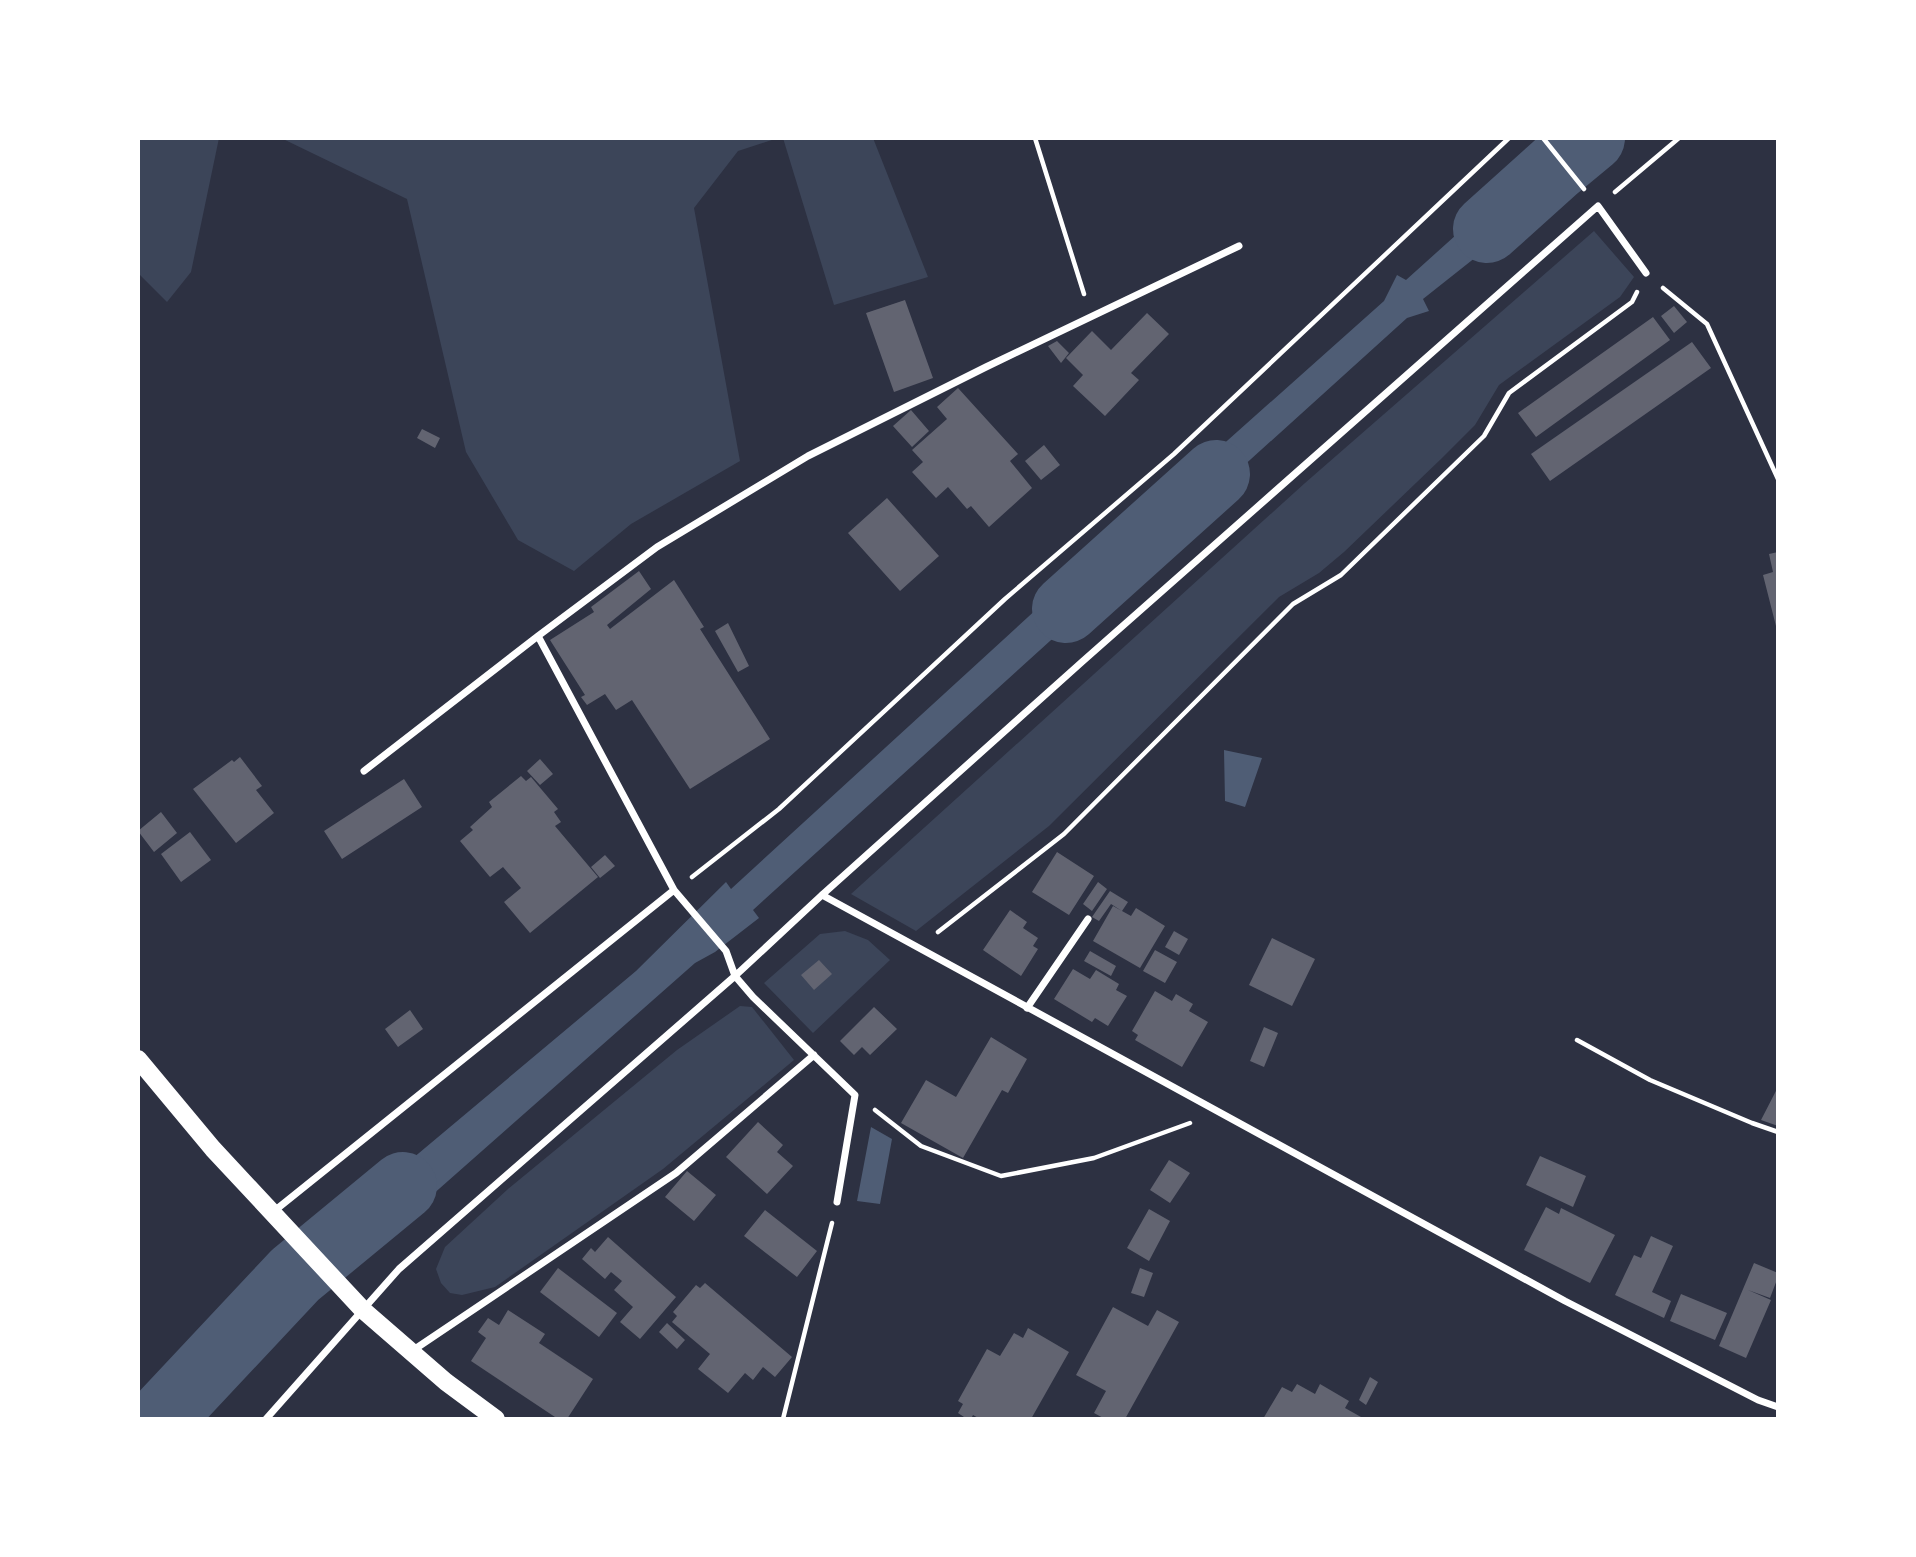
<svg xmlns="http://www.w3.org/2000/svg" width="1916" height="1557" viewBox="0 0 1916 1557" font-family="'Fira Sans Condensed',sans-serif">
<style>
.green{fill:#3c4559}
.water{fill:#4f5d75}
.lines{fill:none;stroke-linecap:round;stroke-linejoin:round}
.river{stroke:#4f5d75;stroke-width:68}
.building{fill:#626471}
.path{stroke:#fff;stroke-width:4.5}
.minor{stroke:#fff;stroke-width:7}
.primary{stroke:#fff;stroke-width:18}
</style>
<rect width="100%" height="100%" fill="#2d3142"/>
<path class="green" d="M138,138H219L191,272L167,302L138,273Z
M281,138H778L738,151L694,208L740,461L631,524L574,571L518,540L466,452L407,199Z
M783,138H873L928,277L834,305Z
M1594,231L1634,277L1620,297L1499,385L1475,425L1441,459L1344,552L1319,573L1279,597L1049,826L916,931L851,894L1305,483Z
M845,931L868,940L890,960L813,1033L764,983L820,934Z
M740,1006L752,1007L794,1060L663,1169L495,1287L462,1295L450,1293L441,1283L436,1269L445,1247L508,1189L677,1050Z"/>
<path class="water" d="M1571,138H1615L1583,169L1562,146Z
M1547,153L1572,181L1423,299L1429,311L1407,318L1156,545L1135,523L1384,301L1397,275L1406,280Z
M1123,530L1145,555L753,910L759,918L715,952L695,963L354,1264L320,1236L636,971L726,882L731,889Z
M1224,750L1262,758L1245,807L1225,801Z
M871,1127L892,1139L880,1204L857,1201Z
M292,1259L314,1290L187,1419H138L171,1383Z"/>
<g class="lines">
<path class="river" d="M1487,229L1556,167L1591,138
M1066,609L1216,474
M160,1419L295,1275L403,1186"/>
</g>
<path class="building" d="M905,300L933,378L894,392L866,313Z
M1674,306L1687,322L1674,333L1661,316Z
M1147,313L1169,334L1131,373L1139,380L1105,416L1073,386L1083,375L1066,358L1092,331L1111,350Z
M1653,317L1670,340L1536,437L1518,413Z
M1057,341L1069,353L1061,363L1048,346Z
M1692,342L1711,368L1550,481L1531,454Z
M958,388L1018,454L1010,461L1032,488L989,527L971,506L967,509L948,487L936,498L912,472L923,462L912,450L947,419L937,407Z
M911,410L929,431L912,447L893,426Z
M422,429L440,438L435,448L417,438Z
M1044,445L1060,465L1041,480L1025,461Z
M887,498L939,556L900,591L848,533Z
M1778,552V630H1777L1763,575L1773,572L1769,554Z
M639,571L651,589L607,625L610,629L674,580L704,627L700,629L770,739L690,789L632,700L616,710L605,694L587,705L581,697L585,695L550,640L594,612L591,607Z
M728,623L749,666L738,672L715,631Z
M240,757L262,786L256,790L274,813L236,843L193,789L232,760L234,762Z
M540,759L553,774L540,785L527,771Z
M521,776L526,781L531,777L558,809L554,812L561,822L555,826L598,877L530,933L504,902L521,888L503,867L490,877L460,841L473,830L470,827L492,807L489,802Z
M404,779L422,807L342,859L324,831Z
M161,812L177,833L154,852L138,831Z
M190,832L211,860L181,882L161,854Z
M1057,852L1094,876L1069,915L1032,892Z
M605,855L615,866L600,878L591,867Z
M1098,882L1107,889L1092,911L1083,904Z
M1110,891L1128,902L1122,911L1111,904L1099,921L1092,917Z
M1113,906L1131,916L1136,908L1165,926L1140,968L1093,941Z
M1010,910L1027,922L1023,928L1038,938L1033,946L1038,949L1021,976L983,950Z
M1174,931L1188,939L1179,955L1165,947Z
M1272,938L1315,959L1292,1006L1249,985Z
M1155,950L1177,962L1165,983L1143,971Z
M1090,951L1116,966L1111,976L1084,961Z
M819,960L832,974L814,990L801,975Z
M1073,969L1090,979L1096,970L1119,984L1116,990L1127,996L1108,1026L1095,1018L1092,1022L1054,999Z
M1155,991L1172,1001L1176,994L1193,1004L1189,1011L1208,1022L1182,1067L1135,1040L1138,1035L1132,1031Z
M874,1007L897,1029L870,1055L862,1047L854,1055L840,1041Z
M410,1010L423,1029L398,1047L385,1029Z
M1264,1027L1278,1033L1264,1067L1250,1061Z
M991,1037L1027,1059L1008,1093L1002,1090L963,1158L901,1123L926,1080L956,1097Z
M1778,1087V1126L1761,1120Z
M758,1122L783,1145L777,1152L793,1166L767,1194L726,1157Z
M1540,1156L1586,1176L1573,1207L1526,1185Z
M1169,1160L1190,1173L1170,1203L1150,1190Z
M687,1171L716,1195L694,1221L665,1197Z
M1546,1207L1559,1214L1561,1208L1615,1235L1590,1283L1524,1250Z
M1149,1209L1170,1221L1149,1261L1127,1248Z
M765,1210L817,1251L797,1277L744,1236Z
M1651,1236L1673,1246L1652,1292L1671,1301L1664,1318L1615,1295L1634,1255L1641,1258Z
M608,1237L676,1297L640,1339L620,1322L633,1307L614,1290L622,1281L611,1272L605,1279L582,1259L591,1248L595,1252Z
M1754,1263L1778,1273V1277L1770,1298L1748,1290L1771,1300L1746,1358L1719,1346Z
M558,1268L617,1313L599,1337L540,1292Z
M1140,1268L1153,1273L1144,1297L1131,1293Z
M705,1283L792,1357L775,1377L763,1367L753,1380L745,1373L728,1393L698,1369L710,1354L672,1322L677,1316L673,1312L696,1285L700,1288Z
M1681,1294L1727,1313L1715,1340L1670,1321Z
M1113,1307L1148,1326L1157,1310L1179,1322L1125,1419H1105L1094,1413L1106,1391L1076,1375Z
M508,1310L545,1334L539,1343L593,1379L567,1419H558L471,1361L486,1338L478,1332L488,1318L499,1325Z
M667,1323L685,1340L677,1349L659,1332Z
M1028,1328L1069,1352L1031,1419H980L973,1415L971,1419H967L958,1413L963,1404L958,1401L987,1349L1000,1356L1014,1333L1023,1338Z
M1370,1377L1378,1382L1366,1405L1359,1400Z
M1297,1384L1315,1394L1320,1384L1349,1401L1345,1408L1361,1417L1360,1419H1263L1282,1387L1292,1392Z"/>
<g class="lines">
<path class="path" d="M1035,138L1084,294
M1543,138L1584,189
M1615,192L1679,138
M1663,288L1707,324L1778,479
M692,877L779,809L1005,599L1174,454L1509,138
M938,932L1064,834L1293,604L1341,575L1484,436L1509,393L1632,302L1637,292
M1577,1040L1650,1080L1752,1123L1778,1132
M875,1110L921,1146L1001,1176L1094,1158L1190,1123
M783,1419L832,1223"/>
<path class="minor" d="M538,636L674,890L726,951L735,976L753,997L855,1095L837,1202
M364,771L538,636L657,547L808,456L986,367L1239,246
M822,895L1565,1301L1758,1400L1778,1407
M1027,1008L1088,919
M273,1212L674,890
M412,1351L676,1173L814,1055
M266,1419L399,1269L735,976L822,895L1083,661L1598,206L1646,273"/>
<path class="primary" d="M138,1059L213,1149L363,1310L446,1382L496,1419"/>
</g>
<rect width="1916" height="1557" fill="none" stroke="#ffffff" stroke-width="280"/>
</svg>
